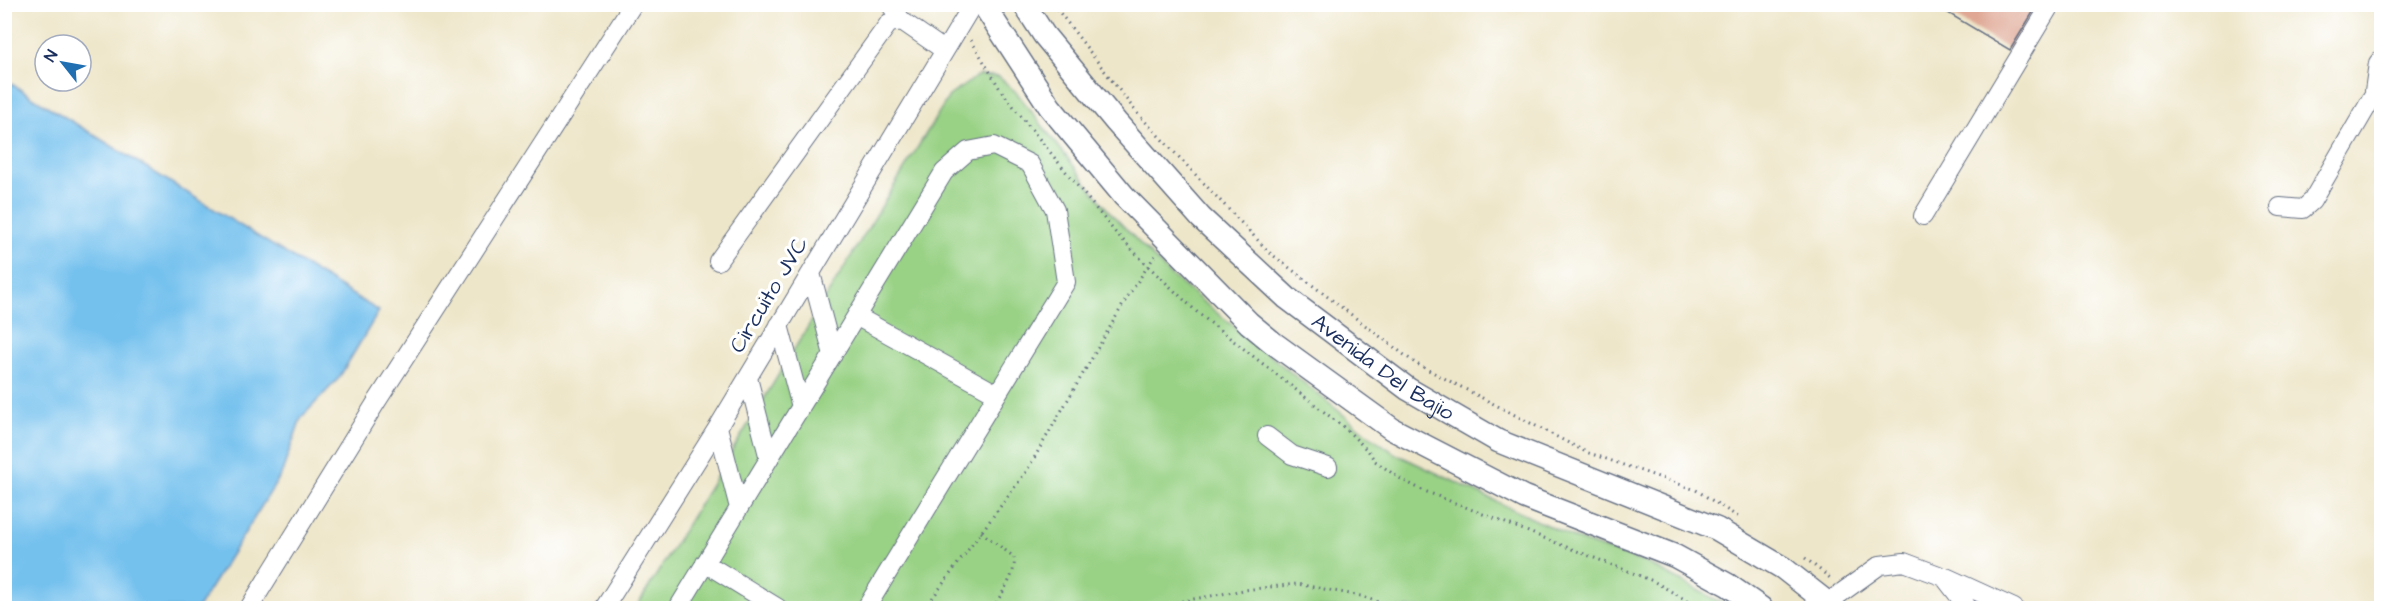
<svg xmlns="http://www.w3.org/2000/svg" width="2386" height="613" viewBox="0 0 2386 613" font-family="'Architects Daughter',sans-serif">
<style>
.green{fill:#99d285;stroke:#5a8072;stroke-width:1.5}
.water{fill:#74c1ee;stroke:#4878a6;stroke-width:1.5}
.building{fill:#dfa794}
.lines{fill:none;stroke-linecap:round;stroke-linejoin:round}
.minor-casing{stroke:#656f83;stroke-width:20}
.major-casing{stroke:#656f83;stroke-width:25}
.path{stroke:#656f83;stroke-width:3;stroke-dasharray:1.5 4.5;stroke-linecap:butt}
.minor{stroke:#fff;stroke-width:18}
.major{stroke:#fff;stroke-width:22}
.labels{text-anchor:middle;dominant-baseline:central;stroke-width:6;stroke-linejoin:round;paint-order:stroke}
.street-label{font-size:22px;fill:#1b2f5e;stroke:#fff}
</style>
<rect width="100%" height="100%" fill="#fff"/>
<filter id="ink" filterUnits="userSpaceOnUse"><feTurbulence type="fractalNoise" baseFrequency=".0167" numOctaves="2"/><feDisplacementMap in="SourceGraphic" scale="12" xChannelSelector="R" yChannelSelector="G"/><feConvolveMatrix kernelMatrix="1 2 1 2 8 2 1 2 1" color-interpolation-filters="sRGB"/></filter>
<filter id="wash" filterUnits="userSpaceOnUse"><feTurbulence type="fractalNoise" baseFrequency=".008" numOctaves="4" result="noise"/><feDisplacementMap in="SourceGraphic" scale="24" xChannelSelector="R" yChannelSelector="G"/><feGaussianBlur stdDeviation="1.35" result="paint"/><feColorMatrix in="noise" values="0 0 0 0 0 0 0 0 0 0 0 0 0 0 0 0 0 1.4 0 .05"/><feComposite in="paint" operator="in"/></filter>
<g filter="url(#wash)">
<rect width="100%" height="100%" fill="#eee6c9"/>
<path class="green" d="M979,75L999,77L1017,93L1108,210L1169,274L1366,433L1396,454L1576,539L1649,564L1731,608H636L949,96Z"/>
<path class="water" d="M5,80L379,311L339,378L301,418L281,475L198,608H5Z"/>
<g id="blocks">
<path class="building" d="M1933,4H2038L2010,50Z"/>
</g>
</g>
<g filter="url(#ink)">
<use href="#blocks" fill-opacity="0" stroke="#656f83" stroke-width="1.5"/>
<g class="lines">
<defs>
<path id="minor" d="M890,4L902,21
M2374,91L2378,63L2382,58
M2280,207L2303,209L2312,201L2382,81
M1923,216L2051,4
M718,261L889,23L902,21L944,50
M811,273L833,355
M856,316L997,394
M779,325L801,407
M748,378L769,459
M718,427L739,508
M1267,436L1292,455L1328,467
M705,563L778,608
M1946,577L2014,608
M1827,603L1880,565L1904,562L1944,577L1968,608
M249,608L377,401L633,4
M604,608L718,427L973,4
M678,608L944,172L968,151L994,146L1030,164L1055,210L1066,282L866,608"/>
<g id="major">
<path d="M983,4L1050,107L1124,196L1249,323L1272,342L1392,429L1524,497L1675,556L1728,585L1761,608"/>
<path id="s1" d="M1024,4L1044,35L1116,122L1201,218L1287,298L1408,389L1498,441L1717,529L1783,568L1834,608"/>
</g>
</defs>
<use href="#minor" class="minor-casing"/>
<use href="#major" class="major-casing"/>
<path class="path" d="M1053,4L1137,113L1270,253L1415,363L1586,452L1696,490L1738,517
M971,40L1000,89L1028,125L1115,232L1147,265L1198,313L1346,429L1369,452L1375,461L1399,478L1422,490L1653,581L1700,608
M981,532L1014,557C1017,574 1001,594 993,608
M1805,558L1830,578
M925,608L1026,472L1128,296L1156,254
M1165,608L1177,602L1244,590L1297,584L1361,596L1395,608
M1523,608L1561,605L1569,608"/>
<use href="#minor" class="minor"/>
<use href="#major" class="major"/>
</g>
</g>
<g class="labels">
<g class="street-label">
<text transform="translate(769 295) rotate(-59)">Circuito JVC</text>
<text stroke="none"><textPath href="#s1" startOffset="514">Avenida Del Bajio</textPath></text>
</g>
</g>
<rect width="2386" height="613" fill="none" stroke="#fff" stroke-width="24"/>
<g transform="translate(63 63) rotate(301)"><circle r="28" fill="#ffffff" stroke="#a4acbf" stroke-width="1.5"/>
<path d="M0-4.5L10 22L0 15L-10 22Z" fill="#1f6fb2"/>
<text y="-9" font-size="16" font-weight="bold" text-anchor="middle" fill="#1b2f5e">N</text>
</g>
</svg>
